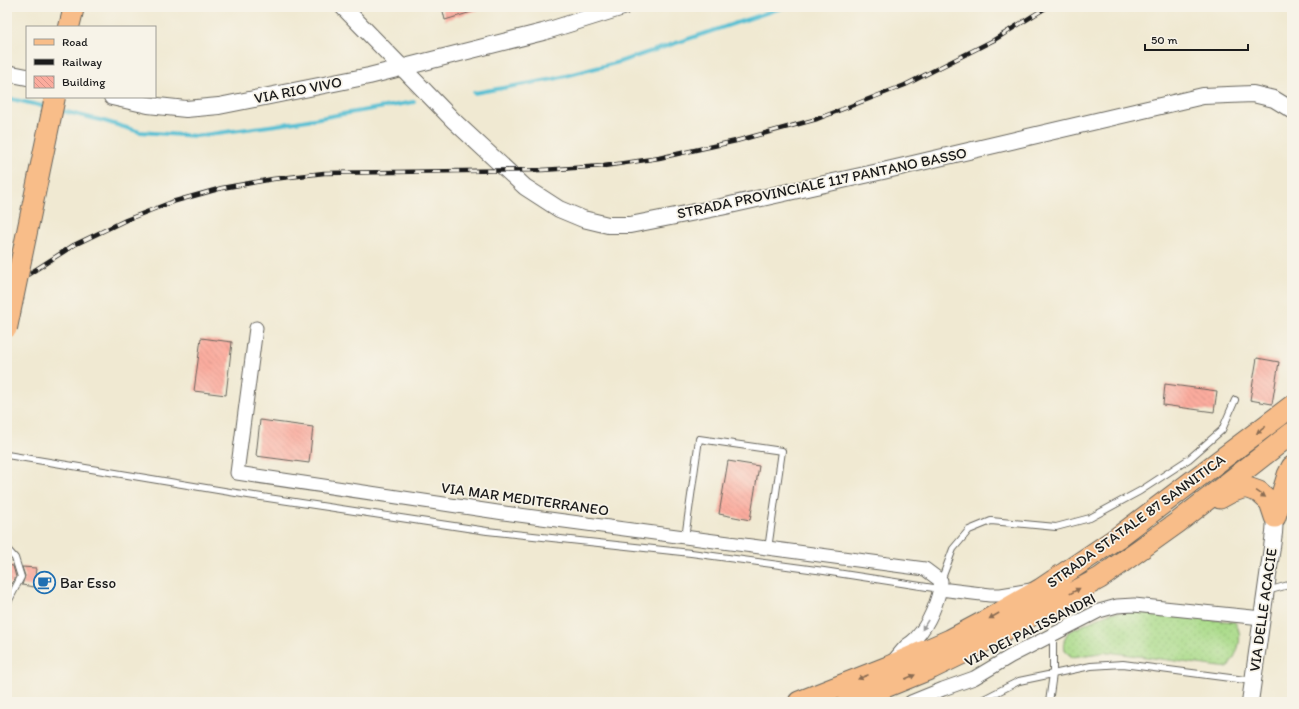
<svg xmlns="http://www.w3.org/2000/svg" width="1299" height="709" viewBox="0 0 1299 709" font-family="Itim,sans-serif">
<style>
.grass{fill:url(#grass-dots);stroke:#637c53}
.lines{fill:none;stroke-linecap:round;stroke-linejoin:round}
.stream{stroke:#56bfd3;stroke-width:4}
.building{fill:url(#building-back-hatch)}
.service-casing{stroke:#66645c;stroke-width:8}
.minor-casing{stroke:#66645c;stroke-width:15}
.tertiary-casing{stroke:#66645c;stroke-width:18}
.primary-casing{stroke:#66645c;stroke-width:22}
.trunk-casing{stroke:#66645c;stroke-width:23}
.service{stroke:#fff;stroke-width:6}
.minor{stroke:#fff;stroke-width:13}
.tertiary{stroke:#fff;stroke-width:16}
.primary{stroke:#f8bd89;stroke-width:20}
.trunk{stroke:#f8bd89;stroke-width:21}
.rail-casing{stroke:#1c1c1c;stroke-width:4.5}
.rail{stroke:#f7f3e8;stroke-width:3;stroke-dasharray:9;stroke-linecap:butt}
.primary-bridge-casing{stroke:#66645c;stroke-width:22;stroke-linecap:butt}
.primary-bridge{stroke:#f8bd89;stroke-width:20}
.oneway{fill:#8a6c52}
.oneway2{fill:#999}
.labels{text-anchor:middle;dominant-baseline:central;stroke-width:3.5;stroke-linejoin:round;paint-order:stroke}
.street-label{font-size:15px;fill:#1c1c1c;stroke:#f7f3e8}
.poi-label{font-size:15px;fill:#1c1c1c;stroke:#f7f3e8;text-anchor:start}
</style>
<defs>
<pattern id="grass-dots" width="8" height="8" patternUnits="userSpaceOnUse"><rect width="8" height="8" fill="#aadb8a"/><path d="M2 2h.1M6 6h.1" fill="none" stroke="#92bb76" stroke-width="1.8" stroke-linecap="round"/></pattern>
<pattern id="building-back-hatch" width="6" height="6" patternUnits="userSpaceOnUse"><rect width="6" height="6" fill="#fbac9e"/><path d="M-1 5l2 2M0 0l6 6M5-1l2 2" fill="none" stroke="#d79388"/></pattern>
</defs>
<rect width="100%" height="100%" fill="#f7f3e8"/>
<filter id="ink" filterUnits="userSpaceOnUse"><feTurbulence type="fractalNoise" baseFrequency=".025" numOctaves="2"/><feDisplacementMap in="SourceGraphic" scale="8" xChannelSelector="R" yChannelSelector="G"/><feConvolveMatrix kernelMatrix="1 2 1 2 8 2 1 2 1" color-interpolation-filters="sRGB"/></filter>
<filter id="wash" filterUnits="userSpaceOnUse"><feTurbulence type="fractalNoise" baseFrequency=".012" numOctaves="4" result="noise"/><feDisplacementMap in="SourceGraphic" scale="16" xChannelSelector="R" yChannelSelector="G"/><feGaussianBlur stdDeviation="0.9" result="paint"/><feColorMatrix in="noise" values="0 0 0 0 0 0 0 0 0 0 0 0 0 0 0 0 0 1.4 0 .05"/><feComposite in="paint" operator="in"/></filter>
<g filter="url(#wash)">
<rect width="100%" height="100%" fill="#f0e9d2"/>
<path class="grass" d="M1129,611L1235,622C1245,638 1237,653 1228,668L1108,652L1072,657L1065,651L1064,641L1068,632L1109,613Z"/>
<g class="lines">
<path class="stream" d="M474,93L554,79L619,62L784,7
M7,98L47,107
M58,110L104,121L140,132L196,136L284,124L414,102"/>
</g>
<g id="blocks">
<path class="building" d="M442,7H478V10L445,20Z
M201,338L232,342L226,395L194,391Z
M1257,358L1279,362L1272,404L1250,400Z
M1165,384L1217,391L1214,412L1163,405Z
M260,420L313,427L309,463L256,456Z
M728,461L759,466L750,520L719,514Z
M7,565L13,566L16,577L12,584H7Z
M22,567L36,568L34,587L22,585L25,576Z"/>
</g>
</g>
<g filter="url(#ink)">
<use href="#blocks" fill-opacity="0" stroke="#66645c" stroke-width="1"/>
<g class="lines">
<defs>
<path id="service" d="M7,455L248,495L487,531L691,553L824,571L940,589
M685,538L699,439L782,451L768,549
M7,549L15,558L21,577L7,604
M941,581L953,549L969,530L991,521L1056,527L1090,518L1140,491L1189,459L1222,430L1235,400
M1267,591L1292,584
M978,702L1019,681L1091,666L1123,664L1253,681
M1049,702L1053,674V634"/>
<path id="minor" d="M256,328L237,473L504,513L925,569L941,581C939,600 929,624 916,638C913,641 909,644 906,646C901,651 898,656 893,661
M940,589L990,595H1001L1031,590
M911,702L943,689L974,678L1011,656L1099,611L1117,606L1134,605L1262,618"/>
<path id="tertiary" d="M343,7L454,121L525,187L559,209L583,219L608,225H630L721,207L883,171L1203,96L1253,94L1274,99L1292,110
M7,73L27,77
M112,97L148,105L186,109L219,106L369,76L543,32L623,7
M1250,702L1274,533L1275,517"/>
<path id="primary" d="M69,27L74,7"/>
<path id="trunk" d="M1220,498L1231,492L1245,487L1259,492L1270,502L1275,517
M1275,517L1288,475L1292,467
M799,702L888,667L950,640L982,623L1041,589L1117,538L1292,406
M848,702L932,668L961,654L1100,578L1177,523L1292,433"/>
</defs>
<use href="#service" class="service-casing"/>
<use href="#minor" class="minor-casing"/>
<use href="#tertiary" class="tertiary-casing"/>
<use href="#primary" class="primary-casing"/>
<use href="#trunk" class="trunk-casing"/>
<use href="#service" class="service"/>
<use href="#minor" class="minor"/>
<use href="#tertiary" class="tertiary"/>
<use href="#primary" class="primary"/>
<use href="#trunk" class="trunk"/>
<defs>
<path id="rail" d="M7,288L74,245L126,220L172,202L222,188L273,179L324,173L542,170L604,166L659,158L736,141L817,119L905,85L994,40L1047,7"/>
</defs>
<use href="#rail" class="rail-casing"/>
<use href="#rail" class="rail"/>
<defs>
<path id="primary-bridge" d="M7,328L55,97"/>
</defs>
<use href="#primary-bridge" class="primary-bridge-casing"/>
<use href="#primary-bridge" class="primary-bridge"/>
</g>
<defs><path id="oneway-solid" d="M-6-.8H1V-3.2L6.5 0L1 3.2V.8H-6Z"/></defs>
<g class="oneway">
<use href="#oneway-solid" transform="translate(1261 430) rotate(143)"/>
<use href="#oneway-solid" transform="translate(1261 494) rotate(35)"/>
<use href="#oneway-solid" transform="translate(1075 591) rotate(-29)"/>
<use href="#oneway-solid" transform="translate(994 616) rotate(150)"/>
<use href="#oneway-solid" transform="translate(863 677) rotate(158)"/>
<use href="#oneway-solid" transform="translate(910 677) rotate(-23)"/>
</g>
<use class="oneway2" href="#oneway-solid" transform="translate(925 625) rotate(121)"/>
</g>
<defs>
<symbol id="cafe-ring" viewBox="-11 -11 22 22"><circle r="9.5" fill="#f7f3e8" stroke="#1f6fb2" stroke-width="1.5"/><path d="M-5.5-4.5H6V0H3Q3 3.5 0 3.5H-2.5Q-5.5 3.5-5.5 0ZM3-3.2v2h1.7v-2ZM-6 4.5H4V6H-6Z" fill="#1f6fb2"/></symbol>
</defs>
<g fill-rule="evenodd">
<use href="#cafe-ring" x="32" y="570" width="25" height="25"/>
</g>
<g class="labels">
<g class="street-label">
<text transform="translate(298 90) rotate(-11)">VIA RIO VIVO</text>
<text transform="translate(822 183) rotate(-12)">STRADA PROVINCIALE 117 PANTANO BASSO</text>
<text transform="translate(525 499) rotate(8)">VIA MAR MEDITERRANEO</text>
<text transform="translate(1136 521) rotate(-36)">STRADA STATALE 87 SANNITICA</text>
<text transform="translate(1263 610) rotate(-82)">VIA DELLE ACACIE</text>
<text transform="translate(1030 630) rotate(-27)">VIA DEI PALISSANDRI</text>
</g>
<g class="poi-label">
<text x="60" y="583">Bar Esso</text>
</g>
</g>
<rect width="1299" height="709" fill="none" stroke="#f7f3e8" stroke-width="24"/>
<rect x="26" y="26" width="130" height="72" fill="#f7f3e8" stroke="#9f9d96"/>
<rect x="34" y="39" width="20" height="6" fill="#f8bd89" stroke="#9f9d96"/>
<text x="62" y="46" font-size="12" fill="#1c1c1c">Road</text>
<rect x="34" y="59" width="20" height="6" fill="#1c1c1c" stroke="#9f9d96"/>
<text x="62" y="66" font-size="12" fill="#1c1c1c">Railway</text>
<rect x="34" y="76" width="20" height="12" fill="url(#building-back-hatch)" stroke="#9f9d96"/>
<text x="62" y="86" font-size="12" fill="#1c1c1c">Building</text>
<path d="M1145 44v6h103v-6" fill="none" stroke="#1c1c1c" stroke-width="2"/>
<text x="1151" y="44" font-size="12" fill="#1c1c1c" stroke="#f7f3e8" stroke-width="3" paint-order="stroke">50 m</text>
</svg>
